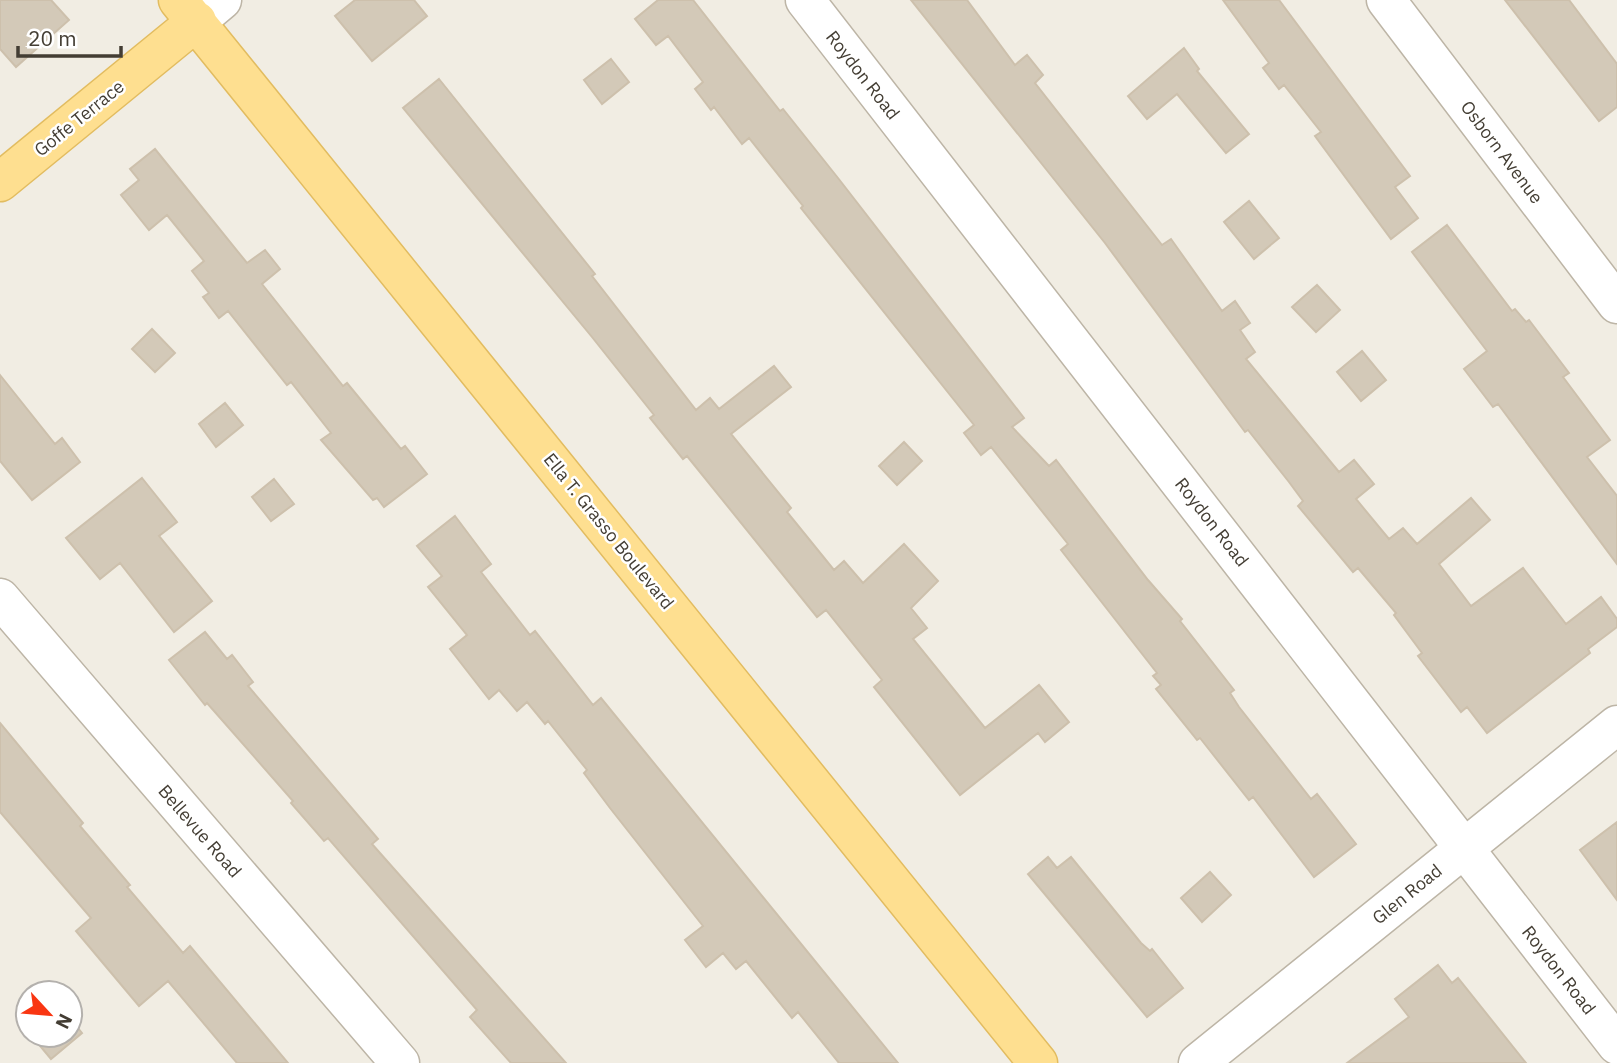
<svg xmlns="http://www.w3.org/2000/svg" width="1617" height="1063" viewBox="0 0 1617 1063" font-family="'IBM Plex Sans',sans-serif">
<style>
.building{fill:#d3c9b8;stroke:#cdc0ac;stroke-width:2}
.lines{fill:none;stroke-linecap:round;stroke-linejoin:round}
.minor-casing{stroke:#bdb5a6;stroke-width:41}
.major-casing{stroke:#e2bc60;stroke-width:41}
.minor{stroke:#fff;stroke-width:38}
.major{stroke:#fedf90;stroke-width:38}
.labels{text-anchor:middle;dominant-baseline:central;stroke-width:5;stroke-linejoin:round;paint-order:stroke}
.street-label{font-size:18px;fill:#433d33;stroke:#fff}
</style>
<rect width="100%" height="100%" fill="#f1ede3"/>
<path class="building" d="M0,0H51L69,20L16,67L0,49Z
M355,0H414L427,16L372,61L335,16Z
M658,0H693L780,111L783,109L838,178L1024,418L1012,427L1049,466L1056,460L1148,580L1182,619L1180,621L1234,690L1230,693L1239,707L1311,799L1317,794L1356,844L1314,877L1253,797L1249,800L1200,738L1197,740L1156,689L1161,685L1153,676L1157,673L1061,550L1068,544L991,447L981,455L964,433L974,425L801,208L803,206L749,138L742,144L714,107L711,110L695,89L703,82L668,36L656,45L635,19Z
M911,0H967L1015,65L1027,55L1043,75L1035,83L1162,245L1171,239L1222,311L1235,301L1250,323L1240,330L1255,352L1246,359L1339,472L1354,460L1374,484L1356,499L1389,539L1403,528L1417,544L1471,498L1490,520L1439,564L1471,606L1523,568L1566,624L1601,597L1617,619V627L1588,649L1590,653L1487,733L1467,707L1461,712L1418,656L1422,653L1394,615L1396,613L1358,568L1353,572L1298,506L1303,501L1289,482L1248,430L1245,432L1105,243Z
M1223,0H1279L1410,176L1395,187L1418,218L1391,239L1315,136L1321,132L1284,85L1279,89L1263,68L1269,63Z
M1505,0H1569L1617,64V107L1599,121Z
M1184,48L1199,69L1197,71L1249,134L1226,153L1177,94L1147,119L1128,96Z
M611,59L629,82L602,104L584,80Z
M439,79L595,274L592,276L696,410L710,398L719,409L774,366L791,387L731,434L791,508L787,512L834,570L844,561L863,583L904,544L938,581L911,608L927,628L913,639L985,728L1039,685L1069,722L1045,742L1038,733L960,795L874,687L882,680L826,610L817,617L687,456L683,459L650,418L654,415L592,337L403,108Z
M155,149L247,263L265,250L280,269L262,284L343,386L347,383L401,449L405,446L427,474L384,507L377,498L373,500L321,440L331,433L291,382L287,385L228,311L219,318L203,297L209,293L192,271L204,261L167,215L149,230L121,195L139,180L130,169Z
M1249,201L1279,238L1254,259L1224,222Z
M1447,225L1512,311L1515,309L1526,322L1529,320L1569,373L1563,377L1610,440L1587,457L1617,496V564L1498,404L1493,407L1464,369L1487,351L1412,252Z
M1317,285L1340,310L1316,332L1292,307Z
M152,329L175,353L155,372L132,349Z
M1362,351L1386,380L1361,401L1337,372Z
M0,375L55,444L62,438L80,462L32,500L0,461Z
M225,403L243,425L216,447L199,424Z
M904,442L922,461L897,485L879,466Z
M142,478L177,522L159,536L212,601L174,632L120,563L100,579L66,538Z
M274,479L294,504L271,521L252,497Z
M455,516L491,564L481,572L530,635L535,631L593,705L601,698L898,1063H839L798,1012L792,1018L746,961L736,969L723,953L706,967L685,940L703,926L610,808L584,773L587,770L548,721L545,724L527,702L517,711L499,690L489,699L450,649L467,635L428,587L442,576L417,546Z
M205,632L227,659L232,655L253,682L248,686L378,839L372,844L566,1063H511L470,1017L477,1010L328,838L324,841L291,803L293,801L207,703L205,705L169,660Z
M0,723L83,823L80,826L130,885L127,887L183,953L190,946L288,1063H237L168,981L139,1006L76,931L91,918L0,812Z
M1617,822V900L1580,850Z
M1048,857L1057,868L1071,857L1141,943L1150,951L1152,949L1183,988L1147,1017L1028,874Z
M1210,872L1231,895L1202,922L1181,898Z
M1438,965L1452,983L1458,978L1526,1063H1347L1409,1017L1395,999Z
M70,1018L82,1033L51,1059L31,1035H70Z"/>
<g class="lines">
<defs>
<path id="minor" d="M805,0L1617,1045
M1386,0L1617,304
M197,21L222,0
M0,598L400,1063
M1198,1063L1617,725"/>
<path id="major" d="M178,0L1038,1063
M0,182L197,21"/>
</defs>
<use href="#minor" class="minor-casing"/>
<use href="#major" class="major-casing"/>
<use href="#minor" class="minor"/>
<use href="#major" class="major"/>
</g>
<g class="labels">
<g class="street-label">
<text transform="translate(863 75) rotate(52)">Roydon Road</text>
<text transform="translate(79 118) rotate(-39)">Goffe Terrace</text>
<text transform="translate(1502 152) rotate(53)">Osborn Avenue</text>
<text transform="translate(1212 522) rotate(52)">Roydon Road</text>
<text transform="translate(609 531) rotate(51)">Ella T. Grasso Boulevard</text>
<text transform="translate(200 831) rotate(49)">Bellevue Road</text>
<text transform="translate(1407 894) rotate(-39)">Glen Road</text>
<text transform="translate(1559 970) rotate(52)">Roydon Road</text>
</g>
</g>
<g transform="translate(49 1014) rotate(116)"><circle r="33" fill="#ffffff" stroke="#b4b1ad" stroke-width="2"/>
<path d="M0-5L12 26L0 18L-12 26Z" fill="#f93612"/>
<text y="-10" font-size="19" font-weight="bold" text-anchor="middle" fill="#433d33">N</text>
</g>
<path d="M18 46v10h103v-10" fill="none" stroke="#433d33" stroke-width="3.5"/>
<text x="28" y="46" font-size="21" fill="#433d33" stroke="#ffffff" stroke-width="5" paint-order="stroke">20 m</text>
</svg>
